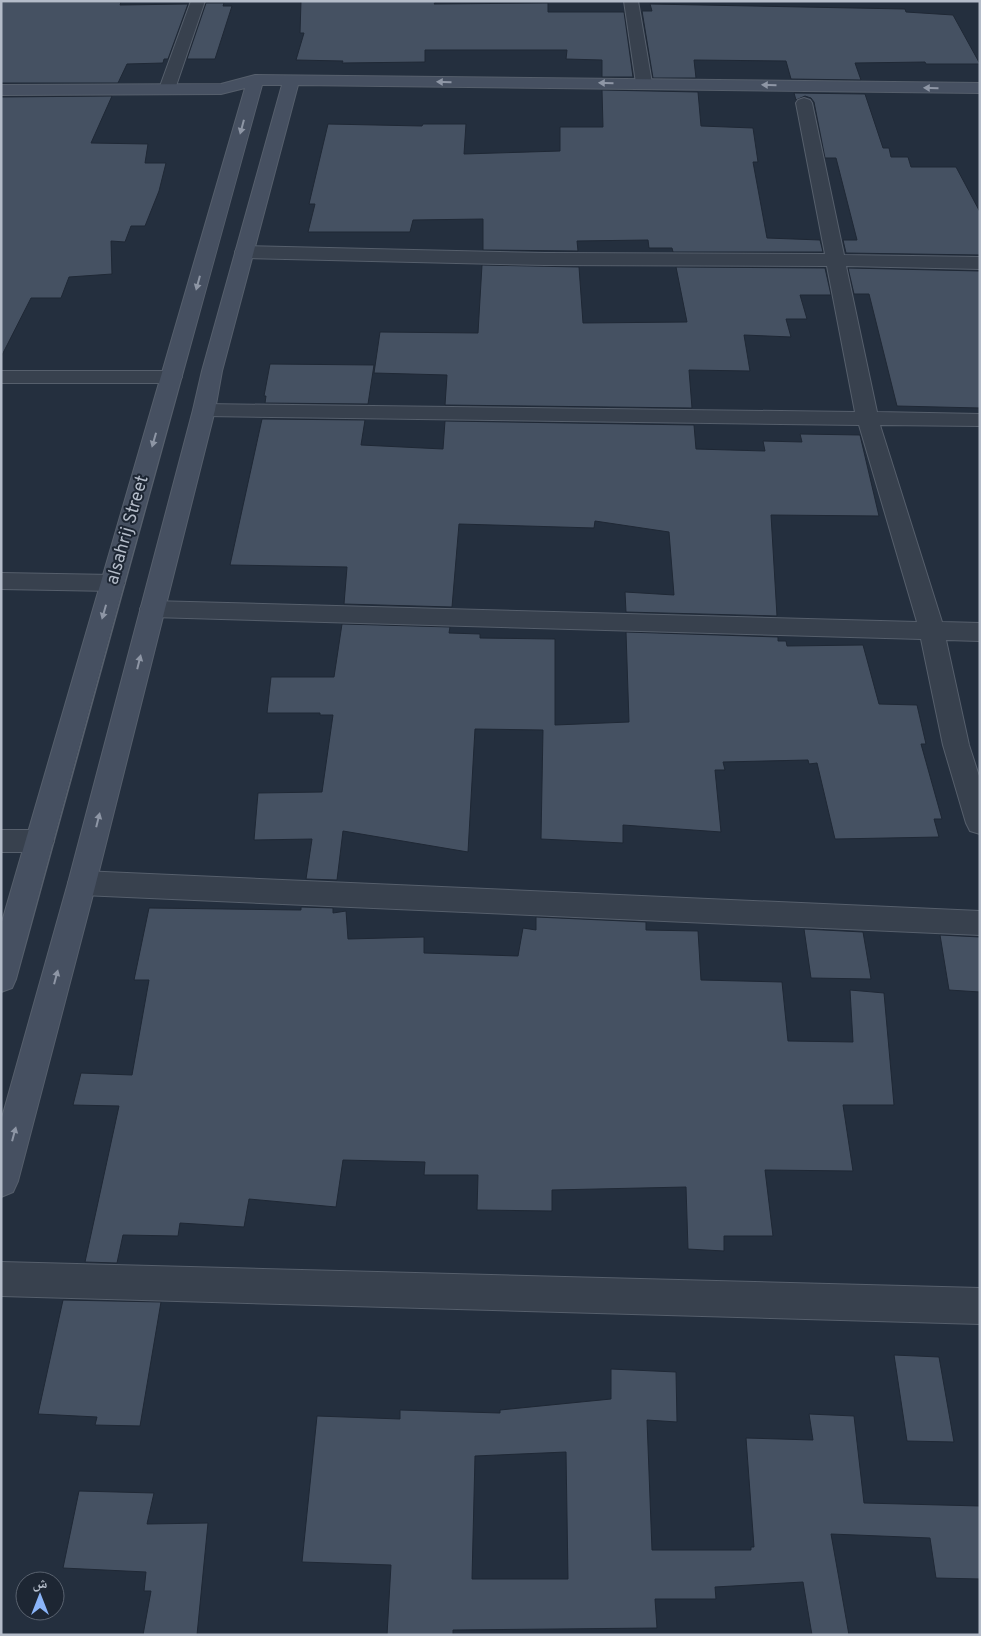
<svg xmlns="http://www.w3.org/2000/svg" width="981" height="1636" viewBox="0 0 981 1636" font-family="Overpass,'Noto Naskh Arabic',sans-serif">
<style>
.building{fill:#455162;stroke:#1f2835;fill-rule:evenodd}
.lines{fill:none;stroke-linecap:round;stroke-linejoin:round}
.street-casing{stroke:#565f6c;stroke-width:2}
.secondary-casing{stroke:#565f6c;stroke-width:2}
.street{fill:#38414e;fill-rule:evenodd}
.secondary{fill:#465061;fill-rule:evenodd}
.oneway{fill:#8e96a5}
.labels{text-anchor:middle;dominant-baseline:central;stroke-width:4;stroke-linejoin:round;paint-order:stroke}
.street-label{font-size:18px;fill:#b4bcc9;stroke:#1d2633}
</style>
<rect width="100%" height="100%" fill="#242f3e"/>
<path class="building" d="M301,1H436L434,4L548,3V12H624L633,77H602V60L566,59L567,50H425V62L342,63L343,61L296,60L304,33H300Z
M1,2H121L120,5L188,4L168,59H164L163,63L127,64L118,83H1Z
M206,3H224L223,6H232L215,59H187Z
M650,4L905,9L906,12L953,15L980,64H926L925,62L855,63L861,80L791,79L786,61L694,60L696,78H653L642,11H652Z
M602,90L698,92L701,126L753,128L758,162H753L767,238L820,240L823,252H673L672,248H649L648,240L577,241L578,251L483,250V219L413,220L410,232H308L315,204H309L328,124L422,126L423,124H466L464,154L560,151V127H603Z
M794,93L865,94L883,148H889L891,157H908L911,167H956L980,212V255L846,253L843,240H857L836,158H825L814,102L811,98L805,96L796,100Z
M112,96L91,143L148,144L145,163H166L159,191L145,226H131L125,242L111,241L112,274L69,277L61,298H31L1,357V97Z
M482,265L579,267L583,323L687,322L676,267L825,268L831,295H800L807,319H786L791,337L744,335L750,371L689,370L692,408L445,405L447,375L374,373L380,332L478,333Z
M848,268L980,271V408L897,406L869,294H854Z
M270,364L374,365L368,404L265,403L266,396H264Z
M262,419L365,420L361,445L443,449L445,421L694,425L696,449L765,451L763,441L802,442L800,434L860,435L879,516L771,515L777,616L626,612L625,592L674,595L669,532L595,521L594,528L459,524L452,607L344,604L347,567L230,565Z
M342,624L450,627L449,633L480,634V638L555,639V725L629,722L626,632L778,637V641H786L787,646L863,645L879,704L917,705L926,744H921L942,819H934L939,837L835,839L817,763L809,764L808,760L723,762L725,770H715L721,832L623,825V843L541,839L543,730L475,729L468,852L343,831L337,880L306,879L312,839L254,840L258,793L322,792L333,715H320V713H267L271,677H334Z
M301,907L333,908V913L346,911L348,939L424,937V953L518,956L523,928L536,930V917L646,922V930L698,931L701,980L782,982L788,1041L853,1042L850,990L884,993L894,1105H843L853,1171L765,1170L773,1236H724V1251L688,1249L686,1187L552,1190V1211L477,1210L478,1175H424L425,1162L343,1160L336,1207L249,1199L244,1227L180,1223L178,1236L123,1235L117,1263L85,1262L119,1106L73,1105L81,1073L132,1075L149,980H134L149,908L301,910Z
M804,929L863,932L871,979L811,978Z
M940,935L980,937V992L949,990Z
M63,1300L161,1302L140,1426L95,1425L97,1417L38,1414Z
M894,1355L939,1357L954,1442L907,1441Z
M611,1369L676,1372L677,1422L647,1420L652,1550H751V1547H754L746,1438L813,1440L809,1414L854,1416L864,1503L980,1506V1579L936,1578L930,1538L831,1534L849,1635H812L803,1582L715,1587L716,1599H655L657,1628L453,1630V1635H387L391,1565L302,1562L317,1416L400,1419V1410L500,1413V1410L611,1399ZM566,1452L568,1579H472L475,1456Z
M79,1491L154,1493L147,1524L208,1523L197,1635H143L151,1591H144L146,1572L63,1568Z"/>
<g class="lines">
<defs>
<path id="street" d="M191,1H205L175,89L173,92H161L159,89Z
M624,1H638L652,83L650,86H638L636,83Z
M804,98L810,100L812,103L844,255L980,257V269L846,266L877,412L980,414V426L880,425L942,622L980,623V641L946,640L969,745L980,779V834L970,831L966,823L943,745L921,639L152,617L143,615L140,609L143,603L152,601L917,622L859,425L204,416L197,415L193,410L197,405L204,404L855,412L827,266L545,265L244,258L237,256L235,252L237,248L244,246L545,253L825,254L796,103L798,100Z
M1,371H172L179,373L182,377L179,381L172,383H1Z
M1,573L113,575L121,577L125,583L121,589L113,591L1,589Z
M1,830H40L50,833L54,841L50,849L40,852H1Z
M82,871L980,911V935L82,895L72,891L68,883L72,875Z
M1,1262L980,1288V1324L1,1296Z"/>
<path id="secondary" d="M255,75L980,83V93L298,85L222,371L215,410L96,883L18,1181L13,1192L1,1197V1121L68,883L193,410L202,371L282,85H262C181,383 96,680 16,979L12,988L1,992V925L245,88L221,94L1,95V85L221,84Z"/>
</defs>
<use href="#street" class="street-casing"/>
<use href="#secondary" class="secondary-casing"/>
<use href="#street" class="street"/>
<use href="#secondary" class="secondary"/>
</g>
<defs><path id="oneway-solid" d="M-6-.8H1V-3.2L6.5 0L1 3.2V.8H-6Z" transform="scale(1.25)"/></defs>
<g class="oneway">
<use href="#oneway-solid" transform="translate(444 82) rotate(-179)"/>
<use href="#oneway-solid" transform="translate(606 83) rotate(-179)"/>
<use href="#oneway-solid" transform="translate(769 85) rotate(-179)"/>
<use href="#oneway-solid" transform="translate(931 88) rotate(-179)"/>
<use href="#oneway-solid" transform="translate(242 127) rotate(105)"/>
<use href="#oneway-solid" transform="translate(198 283) rotate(105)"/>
<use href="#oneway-solid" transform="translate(154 440) rotate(106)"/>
<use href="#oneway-solid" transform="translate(104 612) rotate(106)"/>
<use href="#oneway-solid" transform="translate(139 662) rotate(-76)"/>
<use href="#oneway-solid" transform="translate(98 820) rotate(-76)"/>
<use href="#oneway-solid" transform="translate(56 977) rotate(-75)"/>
<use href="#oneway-solid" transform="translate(14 1134) rotate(-75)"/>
</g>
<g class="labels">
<g class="street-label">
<text transform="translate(128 530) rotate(-74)">alsahrij Street</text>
</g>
</g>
<rect width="981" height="1636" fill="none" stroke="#b4bcc9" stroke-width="5"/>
<g transform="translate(40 1596)"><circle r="24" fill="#1d2633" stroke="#59626f"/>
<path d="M0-4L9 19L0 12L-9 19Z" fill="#8ab4f8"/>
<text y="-8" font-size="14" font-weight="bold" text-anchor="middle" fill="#b4bcc9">ش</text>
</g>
</svg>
